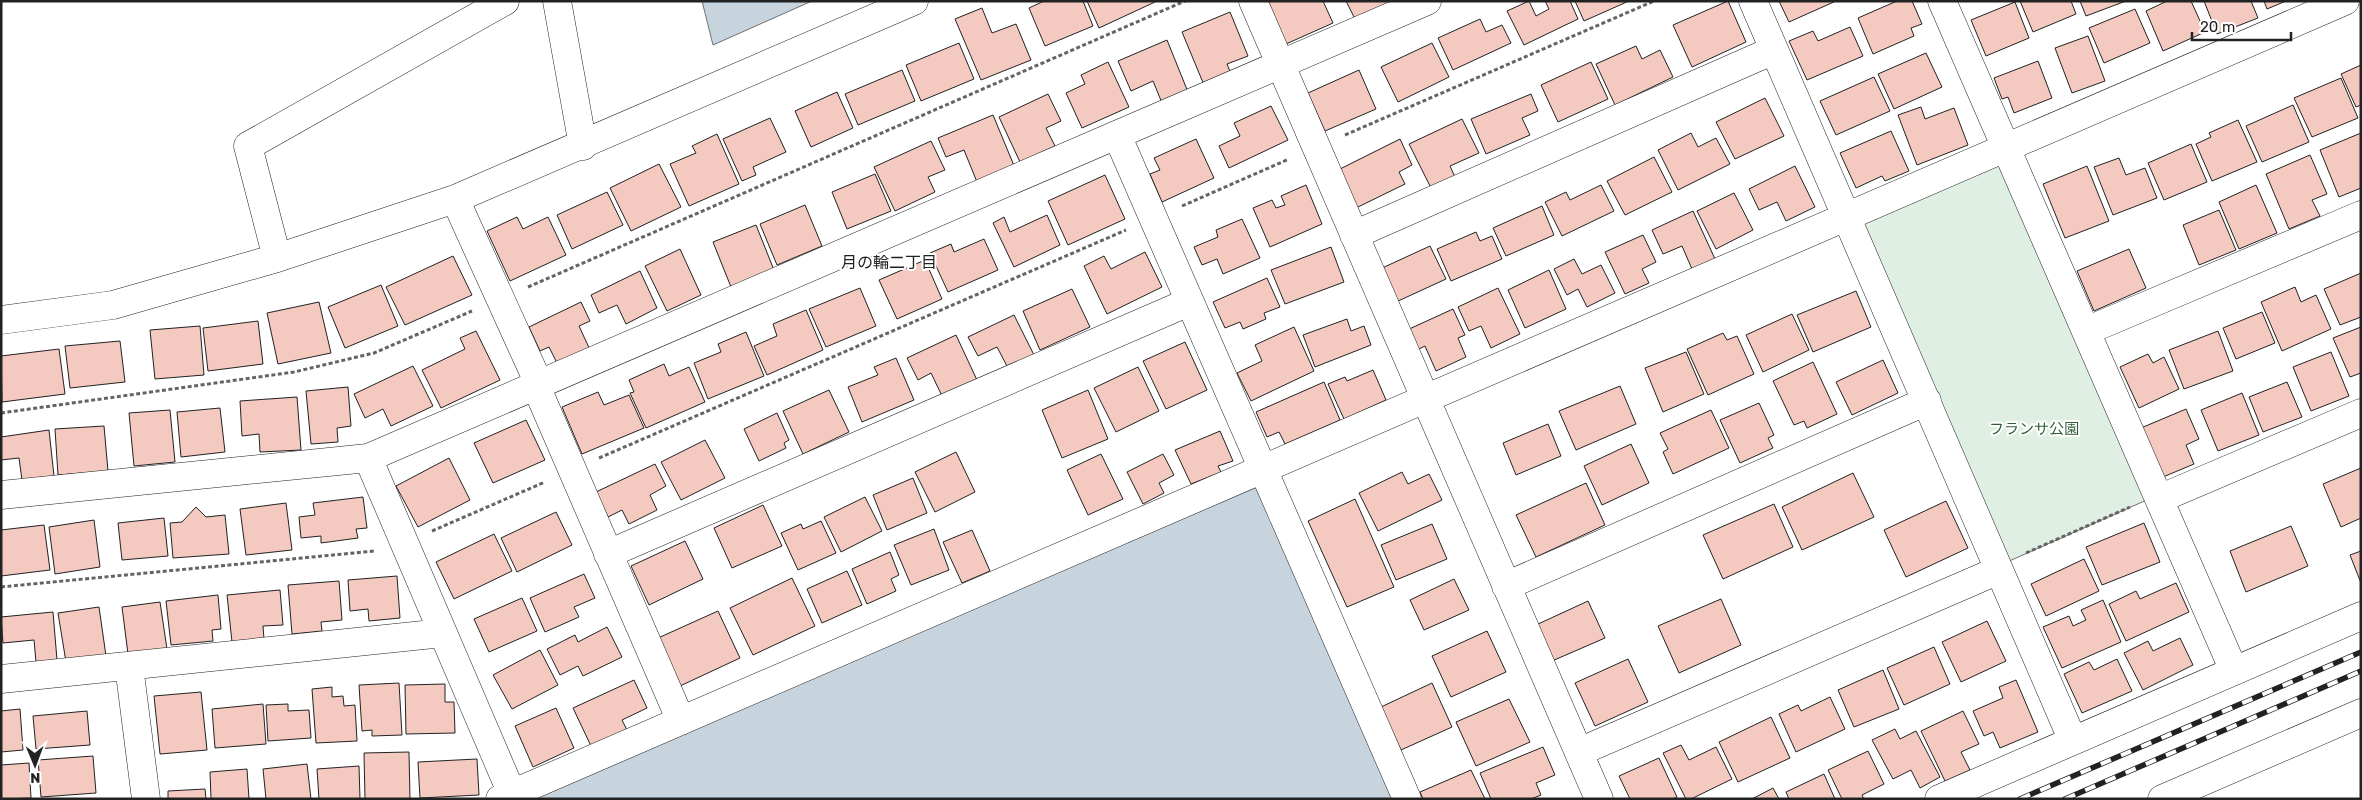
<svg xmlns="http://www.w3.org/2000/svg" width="2362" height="800" viewBox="0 0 2362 800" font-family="Rubik,'Noto Sans JP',sans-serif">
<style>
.green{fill:#e0efe3;stroke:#6f6f6f}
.water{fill:#c7d3dd;stroke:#6f6f6f}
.building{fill:#f3c9c0;stroke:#222}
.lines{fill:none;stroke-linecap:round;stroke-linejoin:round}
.minor-casing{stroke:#222;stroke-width:29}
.path{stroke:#646464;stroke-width:3;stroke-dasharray:4 2.5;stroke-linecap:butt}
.minor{stroke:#fff;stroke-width:28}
.rail-casing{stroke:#222;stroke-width:5.5}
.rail{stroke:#fff;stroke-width:4;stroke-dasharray:11;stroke-linecap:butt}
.labels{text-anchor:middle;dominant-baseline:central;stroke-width:4;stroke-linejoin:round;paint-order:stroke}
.park-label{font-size:15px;fill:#2f5e38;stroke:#fff}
.neighbourhood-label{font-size:16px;fill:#222;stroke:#fff}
</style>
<rect width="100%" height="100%" fill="#fff"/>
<path class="green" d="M2006,147L2158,495L1998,566L1846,216Z"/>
<path class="water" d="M702,1H812L713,45Z
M1263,469L1407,799H500Z"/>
<path class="building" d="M1044,1H1083L1093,26L1045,46L1029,8Z
M1087,1H1155V2L1099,28Z
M1268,1H1323L1333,23L1286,44Z
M1346,1H1396L1356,21Z
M1529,1L1536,16L1549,9L1545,1H1570L1578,19L1524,45L1507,11Z
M1575,1H1629L1584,21Z
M1728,1L1746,42L1692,67L1673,25Z
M1779,1H1836L1789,22Z
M1897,1H1912L1922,24L1911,28L1914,36L1873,54L1858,18Z
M2020,1H2071L2076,14L2033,32Z
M2080,1H2126L2086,16Z
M2167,1H2191L2205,32L2163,51L2146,11Z
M2204,1H2251L2258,18L2217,34Z
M2264,1H2286L2267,9Z
M2015,2L2029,38L1986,56L1971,20Z
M982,8L992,33L1016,24L1031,60L981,80L955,19Z
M2135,9L2150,43L2104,63L2089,28Z
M1230,12L1248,56L1227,64L1231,74L1204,85L1182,32Z
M1480,19L1486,32L1502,25L1511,43L1453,70L1438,38Z
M1850,27L1863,56L1807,80L1789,41L1813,31L1818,41Z
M2088,36L2105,81L2072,93L2055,48Z
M1167,40L1188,92L1162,103L1153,81L1131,91L1118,61Z
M959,43L974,79L921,101L906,65Z
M1432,43L1449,77L1398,102L1381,67Z
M1636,46L1642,59L1660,50L1673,77L1615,105L1596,64Z
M1926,53L1942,87L1894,109L1878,74Z
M2038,61L2052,98L2014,113L2008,97L2002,99L1994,78Z
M1108,62L1129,107L1082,128L1066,93L1085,84L1081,75Z
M1591,62L1608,99L1558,122L1541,85Z
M2361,65V105L2356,107L2341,74Z
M902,70L915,101L858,125L845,94Z
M1359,70L1376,109L1325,131L1308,93Z
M1874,77L1890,111L1836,135L1820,101Z
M2341,78L2358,118L2312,137L2294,98Z
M837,92L853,128L811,147L795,111Z
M1048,94L1061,121L1046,128L1055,146L1020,162L999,117Z
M1531,94L1538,111L1522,118L1530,135L1486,154L1471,119Z
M1765,98L1784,136L1735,159L1716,122Z
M2293,105L2309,142L2262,162L2246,126Z
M1271,106L1288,140L1229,168L1219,146L1240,136L1234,123Z
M1921,107L1925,119L1954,108L1968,145L1917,165L1898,115Z
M993,115L1015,168L977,182L964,150L946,157L938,138Z
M770,118L786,152L753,167L756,175L742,181L723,139Z
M1462,119L1479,153L1450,166L1455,177L1431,188L1409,144Z
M2238,120L2257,162L2212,181L2196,144L2211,137L2209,133Z
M1891,131L1909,171L1885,181L1882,176L1856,188L1840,153Z
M1691,133L1698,147L1716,138L1730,164L1678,190L1658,150Z
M2361,133V188L2339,197L2320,150Z
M717,134L739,184L689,206L670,164L696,153L692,146Z
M1196,139L1214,178L1162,202L1150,174L1160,170L1154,158Z
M1400,139L1412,165L1399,172L1405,184L1356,208L1338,170Z
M931,141L945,170L928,177L935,192L895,211L874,167Z
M2191,144L2207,182L2164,200L2148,163Z
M2310,155L2327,194L2312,200L2320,216L2289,229L2266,174Z
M1654,157L1672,192L1625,215L1607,181Z
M2119,158L2126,175L2145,168L2157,198L2113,215L2094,167Z
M659,164L681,207L631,231L610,188Z
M1795,166L1815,207L1786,221L1777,202L1759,210L1749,189Z
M2087,166L2109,221L2065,238L2043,184Z
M875,174L891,211L847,229L832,192Z
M1105,175L1125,219L1068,245L1048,201Z
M1306,185L1322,224L1270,247L1253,208L1272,200L1276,208L1285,205L1281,196Z
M1601,185L1614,211L1562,236L1545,202L1566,192L1570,200Z
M2256,185L2277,233L2239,249L2219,202Z
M607,192L623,225L572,249L557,215Z
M1734,193L1753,230L1716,249L1697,211Z
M805,205L822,246L777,265L760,224Z
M1542,206L1554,235L1506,256L1493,228Z
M2219,210L2236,250L2199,265L2183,225Z
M1693,211L1715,259L1692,269L1682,246L1663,254L1652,230Z
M1047,215L1060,245L1014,267L993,223L1004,217L1010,232Z
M517,217L523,229L548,217L566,255L510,281L487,231Z
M1242,219L1260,258L1223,274L1217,259L1202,265L1194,247L1218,237L1216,230Z
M756,225L774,270L731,287L713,242Z
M1476,232L1480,241L1492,236L1502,259L1451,281L1437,249Z
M1643,235L1656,262L1642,269L1649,283L1625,294L1605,252Z
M984,239L998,270L948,292L930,253L951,244L954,252Z
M1430,246L1446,279L1396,302L1380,269Z
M1331,247L1344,282L1285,304L1271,270Z
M680,249L701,295L667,311L645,266Z
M2129,249L2146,288L2094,311L2077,271Z
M1145,252L1162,287L1107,314L1084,266L1104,256L1111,269Z
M453,256L472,295L405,325L386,287Z
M1574,259L1582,274L1601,265L1615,293L1587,307L1578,289L1567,295L1554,269Z
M925,260L942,299L897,319L879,280Z
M1549,270L1566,309L1525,328L1508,290Z
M640,271L657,308L626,324L617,305L599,313L591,295Z
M2361,273V317L2340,325L2324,289Z
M1267,278L1280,307L1264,313L1266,319L1243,329L1240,322L1225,328L1213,302Z
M381,285L398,326L345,348L328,307Z
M2295,287L2301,302L2316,295L2331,329L2282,351L2261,302Z
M860,288L876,326L826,347L809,309Z
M1498,288L1520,334L1491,348L1481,326L1469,331L1458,307Z
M1072,289L1090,327L1040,350L1023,311Z
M1856,291L1871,327L1813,352L1797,315Z
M319,302L331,353L278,364L267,313Z
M581,302L590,321L579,326L591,352L559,367L549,347L540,351L529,327Z
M1453,309L1465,335L1458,338L1466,357L1436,371L1425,346L1417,350L1407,330Z
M806,310L823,350L767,375L754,346L777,336L773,324Z
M2262,312L2275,343L2236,359L2223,328Z
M1792,314L1809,350L1763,372L1746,335Z
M1014,315L1034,355L1008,368L997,347L978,356L968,337Z
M1347,319L1351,331L1364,326L1371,345L1315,367L1303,335Z
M258,321L263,364L208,371L203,328Z
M200,326L204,375L155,379L150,330Z
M1294,327L1314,371L1251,401L1237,373L1262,361L1255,345Z
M2361,327V373L2350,377L2333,338Z
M476,331L500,380L441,408L422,370L465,349L460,338Z
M2218,331L2233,371L2184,389L2169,350Z
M746,332L764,376L708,399L694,363L721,352L718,344Z
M1723,333L1727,340L1737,336L1754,374L1708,395L1687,349Z
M956,335L977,380L942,396L931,373L918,380L907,358Z
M120,341L125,382L70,388L65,346Z
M1185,342L1207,390L1166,409L1143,361Z
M59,349L65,394L2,402L1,356Z
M1686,352L1704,394L1663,412L1645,368Z
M2331,352L2349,396L2311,411L2293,367Z
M2148,354L2153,363L2164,357L2179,389L2139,408L2120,367Z
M896,358L914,400L862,422L848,387L878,375L874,367Z
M1883,360L1898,393L1852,415L1836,382Z
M1813,362L1837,414L1807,428L1804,421L1794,425L1773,381Z
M664,364L669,376L689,367L705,402L646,428L630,393L634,392L629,380Z
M413,366L433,406L391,426L383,409L365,418L354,394Z
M1138,367L1159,411L1116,432L1094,388Z
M1373,370L1386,400L1344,419L1328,384L1345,377L1347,381Z
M1324,382L1340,420L1285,444L1279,432L1267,437L1256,412Z
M2287,382L2302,417L2263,432L2249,397Z
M1620,386L1636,424L1576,450L1559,411Z
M348,387L351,426L337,428L338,442L311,444L306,391Z
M829,390L849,432L803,454L783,411Z
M1088,390L1108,439L1062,458L1042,410Z
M598,392L604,405L629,395L644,428L582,454L562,407Z
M2242,393L2259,435L2218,451L2201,410Z
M297,397L301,450L260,452L259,434L242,436L240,401Z
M1759,403L1774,435L1768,438L1773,448L1740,463L1720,420Z
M220,408L225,452L181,457L177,412Z
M2186,409L2199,439L2186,445L2194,464L2163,477L2141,428Z
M170,410L175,462L134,466L129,413Z
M1711,410L1729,448L1673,474L1663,452L1668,449L1660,433Z
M777,413L789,440L784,443L786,448L759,461L744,429Z
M526,420L545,460L493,483L474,443Z
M1548,424L1561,456L1516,475L1503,443Z
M104,426L108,471L58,475L55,429Z
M49,430L54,476L22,480L19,458L1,460V437Z
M1220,431L1233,461L1218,466L1221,472L1191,484L1175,450Z
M705,440L725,478L681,500L661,462Z
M1631,444L1649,483L1602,505L1584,466Z
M956,452L975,492L935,512L915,472Z
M1101,454L1123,499L1088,515L1067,470Z
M1163,454L1174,475L1159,483L1164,493L1143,504L1127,472Z
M449,458L470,500L418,527L396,486Z
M655,464L666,486L650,495L657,510L629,524L622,510L608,517L596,492Z
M2361,468V518L2341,527L2323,484Z
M1402,472L1408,484L1429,474L1442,500L1378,531L1359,493Z
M1853,473L1874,517L1802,550L1782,507Z
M913,478L927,513L887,530L873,495Z
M1586,483L1605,525L1536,557L1516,515Z
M363,497L367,528L356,529L358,538L321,543V536L301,538L299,517L315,515L313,503Z
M865,497L882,531L841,552L824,517Z
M1355,499L1394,587L1347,607L1308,521Z
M1946,501L1968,548L1906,577L1884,530Z
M286,503L292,550L246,555L240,509Z
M1774,504L1793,547L1723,579L1703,535Z
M763,505L782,546L732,568L714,528Z
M196,507L206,517L225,515L229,554L173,558L170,523L182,522Z
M556,512L572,545L517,572L501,538Z
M164,518L168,556L122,560L118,523Z
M94,520L100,567L55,574L49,527Z
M821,521L836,553L798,570L781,533L801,524L803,529Z
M2144,523L2160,562L2102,585L2086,547Z
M1432,524L1447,559L1396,580L1381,545Z
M44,525L50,570L1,576V530Z
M2291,526L2308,566L2246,592L2230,551Z
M934,529L949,570L911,585L894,545Z
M972,530L990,571L962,583L943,542Z
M494,534L512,571L454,599L436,562Z
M685,541L703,579L649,605L631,566Z
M2361,551V583L2350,555Z
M890,552L899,575L891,579L896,591L867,604L852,569Z
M2084,559L2099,591L2046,616L2031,584Z
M847,571L862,605L822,623L807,589Z
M584,574L595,598L574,607L579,617L545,632L530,598Z
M397,576L400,618L369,621L368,609L350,611L348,580Z
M792,578L815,626L753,655L730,608Z
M1454,579L1469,610L1424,630L1410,600Z
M339,581L342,620L321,622L322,631L292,634L288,585Z
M2176,583L2189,612L2126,641L2109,604L2136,591L2140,599Z
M280,590L283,625L263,626L264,639L232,642L227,595Z
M218,595L221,629L212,630L213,641L171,645L166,601Z
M522,598L537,631L489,652L474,619Z
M1721,599L1741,645L1679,673L1658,626Z
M2103,600L2121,642L2062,668L2043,627L2069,616L2073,626L2086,620L2081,610Z
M1588,601L1605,638L1552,661L1536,625Z
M160,602L167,649L128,654L122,607Z
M99,607L106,656L66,662L58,613Z
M718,611L740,658L680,686L658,638Z
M53,612L57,660L36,662L34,640L3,643L1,617Z
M1987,621L2006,661L1961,682L1942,642Z
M607,627L622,657L583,676L578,666L560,675L547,649L575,635L578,642Z
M1487,631L1506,672L1451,697L1432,656Z
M2180,638L2193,665L2143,690L2124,653L2148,641L2153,651Z
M1934,647L1950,684L1904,705L1887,668Z
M540,650L558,685L512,709L493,675Z
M1628,659L1648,702L1595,726L1575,683Z
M2117,659L2132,691L2082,713L2064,674L2089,662L2094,670Z
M1883,670L1899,709L1854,727L1838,690Z
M634,680L647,708L622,720L627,730L591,746L573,708Z
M2016,680L2038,732L2000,748L1993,732L1984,736L1973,711L2003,698L1999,687Z
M399,683L402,735L372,736V730L362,731L359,685Z
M1432,683L1452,727L1401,750L1381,707Z
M445,684V702H454L455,733L406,734L405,685Z
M332,687V697L343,696L344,706L355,705L357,741L316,743L312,689Z
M201,692L207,750L160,754L154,696Z
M1830,697L1845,729L1796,752L1779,714L1798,705L1801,711Z
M1509,699L1530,742L1476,766L1456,722Z
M263,704L266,744L215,748L212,709Z
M288,704V711L309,710L311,738L268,741L266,705Z
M556,708L574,748L533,767L515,726Z
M20,709L23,750L1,752V711Z
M87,711L90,745L36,749L33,716Z
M1963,711L1979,744L1961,752L1970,770L1945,781L1921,731Z
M1771,717L1790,758L1738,782L1719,742Z
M1895,729L1900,739L1916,731L1940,777L1920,788L1911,770L1893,779L1872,740Z
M1681,745L1689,760L1716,747L1732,779L1691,799H1686L1663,753Z
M1543,747L1555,775L1536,783L1541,795L1531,799H1491L1480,773Z
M1868,751L1884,784L1862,795L1864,799H1842L1828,770Z
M409,752L410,799H365L364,753Z
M93,756L96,793L41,797L38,760Z
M1659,758L1677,797L1673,799H1630L1619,776Z
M477,759L479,795L420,798L418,762Z
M29,763L31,798L1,799V765Z
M307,764L311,799H266L263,769Z
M359,766L360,799H319L317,769Z
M247,769L249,799H211L210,772Z
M1471,770L1485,799H1423L1420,792Z
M1824,774L1835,799H1789L1786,792Z
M1773,788L1779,799H1752Z
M205,789L206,799H168V791Z"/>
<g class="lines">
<defs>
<path id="minor" d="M557,1L583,146
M1253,1L1599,799
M1753,1L2073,741
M1942,1L2234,671
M1117,135L1407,799
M455,199L539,384
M1354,235L1774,50
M277,258L248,146L505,1
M1,320L113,305L277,258L455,199L914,1
M2086,331L2361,215
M536,386L681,721
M368,458L512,794
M1,495L368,458L1427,1
M2159,499L2361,413
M608,554L1189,302
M1506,586L1927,401
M129,666L146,799
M1,679L443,633
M1579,752L1999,570
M500,799L2345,1
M1939,799L2361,616
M2162,799L2361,713"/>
</defs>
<use href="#minor" class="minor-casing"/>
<path class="path" d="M1345,135L1654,1
M1182,206L1289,159
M528,287L1185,1
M1,413L294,372L374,353L472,311
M599,458L1126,230
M432,531L545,482
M2026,553L2130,507
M1,587L374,551"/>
<use href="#minor" class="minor"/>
<defs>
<path id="rail" d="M2020,799L2361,652
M2065,799L2361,671"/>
</defs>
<use href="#rail" class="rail-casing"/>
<use href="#rail" class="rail"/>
</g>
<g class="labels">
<g class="park-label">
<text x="2034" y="429">フランサ公園</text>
</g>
<g class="neighbourhood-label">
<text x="889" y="262">月の輪二丁目</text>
</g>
</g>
<rect width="2362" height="800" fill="none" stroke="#222222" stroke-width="5"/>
<g transform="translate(35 765) rotate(179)" stroke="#ffffff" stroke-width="4" paint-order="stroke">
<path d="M0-4L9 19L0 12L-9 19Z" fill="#222222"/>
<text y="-8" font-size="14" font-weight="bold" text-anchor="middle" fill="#222222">N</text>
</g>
<path d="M2192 32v8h99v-8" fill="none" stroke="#222222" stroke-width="2.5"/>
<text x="2200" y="32" font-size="15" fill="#222222" stroke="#ffffff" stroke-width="4" paint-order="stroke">20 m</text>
</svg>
